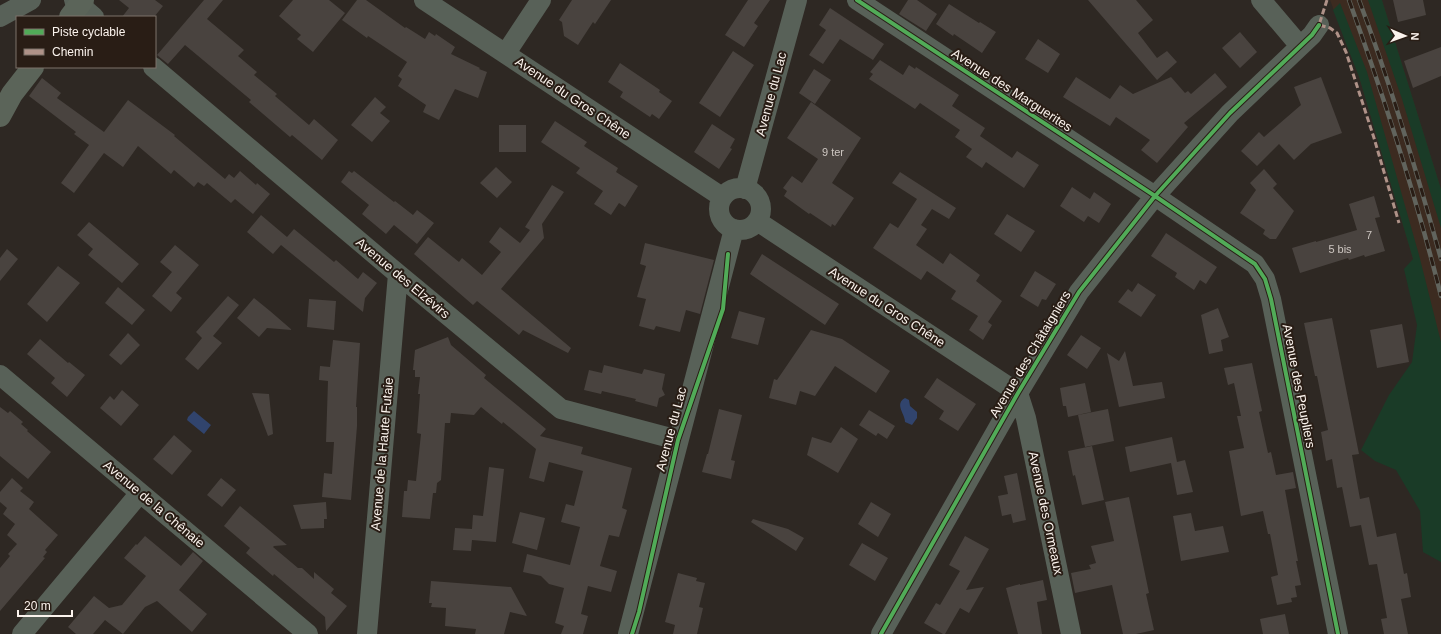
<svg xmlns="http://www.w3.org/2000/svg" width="1441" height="634" viewBox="0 0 1441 634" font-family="Arial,sans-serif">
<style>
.built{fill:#3c2b20}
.green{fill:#1a3b27}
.water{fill:#31446d}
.building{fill:#49433f}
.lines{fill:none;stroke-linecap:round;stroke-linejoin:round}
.street{stroke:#586158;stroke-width:20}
.secondary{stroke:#5b6459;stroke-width:22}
.rail-casing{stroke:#61645d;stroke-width:4.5}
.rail{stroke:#291d15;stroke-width:3;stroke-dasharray:9;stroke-linecap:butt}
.quiet{stroke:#af9288;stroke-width:3;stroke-dasharray:6 3;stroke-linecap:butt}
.cycleway-casing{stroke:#291d15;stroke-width:6}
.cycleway{stroke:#51ab58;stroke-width:4}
.labels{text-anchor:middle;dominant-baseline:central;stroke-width:4;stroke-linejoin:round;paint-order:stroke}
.number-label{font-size:11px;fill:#cec7c2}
.street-label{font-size:13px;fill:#fbf3ed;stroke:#291d15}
</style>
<rect width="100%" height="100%" fill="#2e2823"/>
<path class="built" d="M1330,0H1382L1441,189V375L1427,306L1359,77Z"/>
<path class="green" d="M1368,0H1382L1441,189V228L1402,99Z
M1340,3L1367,72L1419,255L1441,342V562L1423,552L1420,511L1396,470L1375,461L1361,450L1389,395L1412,362L1417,325L1404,269L1413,259L1359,77L1333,10Z"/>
<path class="water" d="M905,398L909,400L910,406L917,412V418L912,425L905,422C905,414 894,404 905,398Z
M194,411L211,425L204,434L187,420L188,417Z"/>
<path class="building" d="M119,0H155L163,6L154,17H122L129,8Z
M204,0H223L207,19L244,50L238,56L257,72L254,75L277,94L275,96L309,125L314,119L338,140L322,160L292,135L290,137L249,102L251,100L185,45L168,64L157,55Z
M293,0H329L345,13L313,52L297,39L301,35L279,16Z
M357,0H366L405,28L406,27L425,39L429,32L435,36L436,34L455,47L451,54L480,68L479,69L487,72L478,98L455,89L439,120L423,112L426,105L398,86L402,79L398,76L407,62L368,36L367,38L342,20Z
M572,0H611L595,24L593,22L578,45L564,36L562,22L559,20Z
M748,0H770L754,23L758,26L744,47L725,35Z
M908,0H917L937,14L926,31L899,14Z
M1088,0H1136L1153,20L1138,33L1157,58L1167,51L1177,62L1157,80Z
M1393,0H1423L1426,15L1398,22Z
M949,4L979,23L980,22L996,32L982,53L954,34L953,36L936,24Z
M830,8L884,44L873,60L840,39L823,64L809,55L826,30L819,25Z
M1240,32L1257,52L1240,68L1222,48Z
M1038,39L1060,54L1048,73L1025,59Z
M1441,47V76L1413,88L1404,61Z
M733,51L754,65L720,117L699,103Z
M880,60L903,75L909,65L915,69L916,67L959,95L952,106L985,128L980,136L1012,158L1017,151L1039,165L1024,188L986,162L982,168L966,157L972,149L955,137L960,130L920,103L915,109L869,79L873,74L870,72Z
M620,63L660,90L659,92L672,101L659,119L652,114L650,117L620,97L623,92L608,82Z
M814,69L831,80L815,104L799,93Z
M1215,73L1227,87L1184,123L1188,127L1157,163L1141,150L1150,140L1116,117L1110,126L1063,97L1076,77L1110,99L1120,85L1133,94L1171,77L1185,93L1188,91L1191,94Z
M1321,77L1342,133L1311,144L1294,160L1279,144L1257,166L1241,151L1259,132L1264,137L1301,105L1294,87Z
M42,78L61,93L57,98L104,132L128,100L175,135L174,136L225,179L229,174L234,178L240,171L256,185L257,183L270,194L253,214L235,199L231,203L207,183L204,186L198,182L194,187L174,170L171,174L138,146L123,167L104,153L74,193L61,183L89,145L74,134L76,132L29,96Z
M375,97L386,107L380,113L390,121L372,142L351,125Z
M811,102L861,138L832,183L854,198L835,226L832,224L831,227L810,213L809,214L784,196L787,191L783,188L792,176L802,183L818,159L787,138Z
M555,121L587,142L584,146L618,168L616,172L638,186L625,207L619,203L611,215L594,204L603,191L576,173L580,168L541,142Z
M712,124L735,139L730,148L732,149L719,169L694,152Z
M499,125H526V152H499Z
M496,167L512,182L497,198L480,183Z
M1264,169L1277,184L1273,188L1294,211L1276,239H1270L1263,234L1265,230L1240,213L1256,190L1250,183Z
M349,171L352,173L354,171L394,202L395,201L413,215L417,210L434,223L417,244L394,225L386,234L362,214L369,205L341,182Z
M900,172L956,208L949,219L932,209L921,225L927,229L916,245L943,264L950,253L980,275L976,281L1002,301L988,322L992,325L983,340L969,330L978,316L951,299L956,291L927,271L921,280L873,248L890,223L898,228L917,199L892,183Z
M552,185L564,192L542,224L544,238L501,289L571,348L568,353L523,330L519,335L477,301L473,305L414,254L428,237L459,262L462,258L482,275L501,252L489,242L500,227L520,243L530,230L525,227Z
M1072,187L1090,199L1094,192L1111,204L1099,223L1088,216L1084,222L1060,206Z
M1374,196L1380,217L1375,218L1385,251L1365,257L1364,255L1349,260L1348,258L1300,273L1292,248L1316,241V242L1357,230L1349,204Z
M1007,214L1035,231L1021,252L994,234Z
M261,215L287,237L294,229L334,262L336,260L358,279L363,272L377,283L365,298L363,312L281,245L273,254L247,232Z
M89,222L139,264L122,283L88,255L93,249L77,235Z
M1166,233L1217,267L1206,284L1200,280L1194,290L1175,277L1177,273L1151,256Z
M645,243L714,260L700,314L686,310L680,332L656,326L654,330L639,326L646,299L637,297L646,266L640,264Z
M175,245L199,265L176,293L182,298L171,312L152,296L172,272L160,262Z
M7,249L18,259L0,281V258Z
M762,254L839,304L825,325L750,274Z
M58,266L80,283L47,322L27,304Z
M1035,271L1056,284L1046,300L1042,299L1038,307L1020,296Z
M1138,283L1156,295L1141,317L1118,302L1128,289L1132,292Z
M118,287L145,310L132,325L105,303Z
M228,296L239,305L213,336L222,343L198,370L185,359L202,338L196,332Z
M254,298L270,311L292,330L267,328L259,337L237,318Z
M309,299L336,301L334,330L307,327Z
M1218,308L1229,337L1221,340L1223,351L1209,354L1201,315Z
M739,311L765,318L758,345L731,338Z
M1332,318L1359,454L1352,455L1360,499L1369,497L1377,537L1396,533L1404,574L1407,573L1411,597L1401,599L1408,634H1384L1381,619L1387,618L1377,564L1369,565L1361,525L1350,527L1342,487L1337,488L1332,459L1326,461L1321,432L1328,430L1317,376H1315L1304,323Z
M1402,324L1409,362L1377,368L1370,330Z
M811,330L842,339L890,371L876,393L835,366L815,396L800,391L796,405L769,398L774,379L777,380Z
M128,333L140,345L121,365L109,355Z
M1081,335L1101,348L1087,369L1067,355Z
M448,337L451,345L486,375L484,378L546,429L540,436L583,447L581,454L632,468L622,508L627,510L619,537L609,535L600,566L617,571L611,592L588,586L581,614L588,616L583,634H561L564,626L555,623L564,588L549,584L541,576L523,572L527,554L570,565L580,527L561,522L566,504L574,506L583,471L549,462L544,482L529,478L536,449L503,422L502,424L481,407L474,415L451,413L450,423H445L441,480L437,483L436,493H433L430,519L402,517L404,491H407L408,480L416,481L421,434L417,433L420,394H418L420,377H415V370H413L415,350Z
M40,339L68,363L69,362L85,375L67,397L51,383L55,378L27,354Z
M333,340L360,343L356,407H357V426L351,500L322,497L324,473L332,474L334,442H326L328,381L319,380L320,366L330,367Z
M1125,351L1133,386L1162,382L1165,398L1119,407L1107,353L1119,361Z
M1252,363L1262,411L1259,412L1268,453L1271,452L1276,475L1293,472L1296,488L1285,490L1298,561H1296L1301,585L1295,586L1297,597L1291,598L1292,602L1277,605L1271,577L1278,575L1270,534H1268L1263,511L1241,516L1229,451L1244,448L1237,416H1241L1234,383L1228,385L1224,368Z
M604,365L642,374L644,369L665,374L662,389L665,395L659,398L657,407L635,401L636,399L602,391L601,394L584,390L589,370L602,373Z
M937,378L976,404L958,431L939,419L944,411L924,397Z
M1085,383L1091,412L1068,417L1066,406H1063L1060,388Z
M122,390L139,405L121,426L100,408L110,396L114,400Z
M252,393L269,394L273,434L268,436Z
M0,407L8,413L10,411L23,422L21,424L28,430L27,431L51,452L28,479L0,456Z
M719,409L742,415L731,460L735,461L731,479L702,472L707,454H708Z
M1108,409L1114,441L1085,447L1078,415Z
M869,410L895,426L887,439L878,433L876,436L859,425Z
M841,427L858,439L838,473L807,455L812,437L831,443Z
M174,435L192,451L172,475L153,459Z
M1172,437L1177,462L1185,460L1193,492L1177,495L1171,463L1130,472L1125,447Z
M1092,446L1104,500L1082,505L1075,475L1073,476L1068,451Z
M489,467L504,469L496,542L472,540L471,551L453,550L455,528L472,529L473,515L483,516Z
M1017,473L1026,520L1013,523L1011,514L1002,516L998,496L1008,494L1004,476Z
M12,478L23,488L20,491L34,502L29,509L58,535L45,550L47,552L43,557L45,558L0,611V568L10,556L8,554L17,544L7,535L15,524L3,514L7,508L0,502V492Z
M221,478L236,490L222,507L207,495Z
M1129,497L1149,593L1146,594L1154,630L1136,634H1123L1112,585L1075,593L1071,573L1091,569L1089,565L1096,563L1091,546L1114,541L1105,502Z
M326,502L327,519H324V528L301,529L293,505Z
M871,502L891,514L878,537L858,524Z
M240,506L287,545L274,546L273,547L298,568H302L314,579V572L334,589L331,593L347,606L326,631L325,617L274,574L273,576L246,553L250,548L224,526Z
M520,512L545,518L537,550L512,543Z
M1191,513L1195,531L1223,526L1229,552L1181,561L1173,516Z
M753,519L788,529L804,538L796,551L751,522Z
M145,536L181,566L193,552L203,561L179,590L207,614L192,632L157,601L145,607L123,634L105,620L93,634H76L68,627L94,596L109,608L122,605L146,576L124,558L136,544L137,545Z
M965,536L989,549L966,590L984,587L969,613L960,608L945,634H943L924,623L936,603L940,605L960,571L949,565Z
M862,543L888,558L875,581L849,565Z
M678,573L697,578L696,581L705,583L699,607L703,608L697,634H673L675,625L665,622Z
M1043,580L1047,600L1037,602L1042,634H1018L1006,588L1020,584V585Z
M431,581L511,587L527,616L510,612L504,634H475L476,629L445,626L446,608L431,607L432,603H429Z
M1285,614L1289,634H1263L1260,619Z"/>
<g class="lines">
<path class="street" d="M74,0L94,17
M424,0L722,197
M857,0L1155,196L1255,264L1265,279L1271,299L1338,634
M1261,0L1300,46
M0,17L31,0
M506,53L541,0
M153,67L398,274L561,409L678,440
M719 209a21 21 0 1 1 42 0a21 21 0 1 1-42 0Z
M745,189L797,0
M757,221L1018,393L1026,418L1071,634
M0,375L308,634
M22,634L140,493
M367,634L398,274
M628,634L734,229
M881,634L1018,393L1079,292L1155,196L1230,113L1312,35L1319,25"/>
<path class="secondary" d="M70,17L83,0
M0,116L12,94L33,67"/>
<defs>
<path id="rail" d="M1349,0C1384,97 1416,196 1441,296
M1359,0C1391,85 1417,172 1441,259"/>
</defs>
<use href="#rail" class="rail-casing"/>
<use href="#rail" class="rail"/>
<path class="quiet" d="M1327,0L1319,25L1330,28L1337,33L1346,52L1374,138L1399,223"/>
<defs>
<path id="cycleway" d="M857,0L1155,196L1255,264L1265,279L1271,299L1338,634
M632,634L639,612L678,440L723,309L728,254
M881,634L1018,393L1079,292L1155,196L1230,113L1312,35L1319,25"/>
</defs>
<use href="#cycleway" class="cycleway-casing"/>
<use href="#cycleway" class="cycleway"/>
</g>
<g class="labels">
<g class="number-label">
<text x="833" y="152">9 ter</text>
<text x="1369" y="235">7</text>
<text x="1340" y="249">5 bis</text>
</g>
<g class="street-label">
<text transform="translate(1012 90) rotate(33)">Avenue des Marguerites</text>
<text transform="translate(771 94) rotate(-75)">Avenue du Lac</text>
<text transform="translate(573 98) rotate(34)">Avenue du Gros Chêne</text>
<text transform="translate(403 278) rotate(40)">Avenue des Elzévirs</text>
<text transform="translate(887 307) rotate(33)">Avenue du Gros Chêne</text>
<text transform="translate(1030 354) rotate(-59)">Avenue des Châtaigniers</text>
<text transform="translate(1299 386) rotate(79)">Avenue des Peupliers</text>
<text transform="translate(671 429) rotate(-75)">Avenue du Lac</text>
<text transform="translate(382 454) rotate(-85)">Avenue de la Haute Futaie</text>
<text transform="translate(154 504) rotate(40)">Avenue de la Chênaie</text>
<text transform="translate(1046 513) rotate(78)">Avenue des Ormeaux</text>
</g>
</g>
<rect x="16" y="16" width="140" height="52" fill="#291d15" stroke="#7d736b"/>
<rect x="24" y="29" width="20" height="6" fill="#51ab58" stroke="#7d736b"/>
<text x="52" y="36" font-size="12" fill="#fbf3ed">Piste cyclable</text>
<rect x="24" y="49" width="20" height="6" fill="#af9288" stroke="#7d736b"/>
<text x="52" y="56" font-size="12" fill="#fbf3ed">Chemin</text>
<g transform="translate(1405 36) rotate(92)" stroke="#291d15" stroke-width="3" paint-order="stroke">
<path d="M0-3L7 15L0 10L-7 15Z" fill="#fbf3ed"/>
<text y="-6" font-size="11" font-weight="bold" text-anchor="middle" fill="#fbf3ed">N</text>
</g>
<path d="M18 610v6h54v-6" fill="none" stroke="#fbf3ed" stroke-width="2"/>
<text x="24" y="610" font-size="12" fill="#fbf3ed" stroke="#291d15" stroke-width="3" paint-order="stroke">20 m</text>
</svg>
